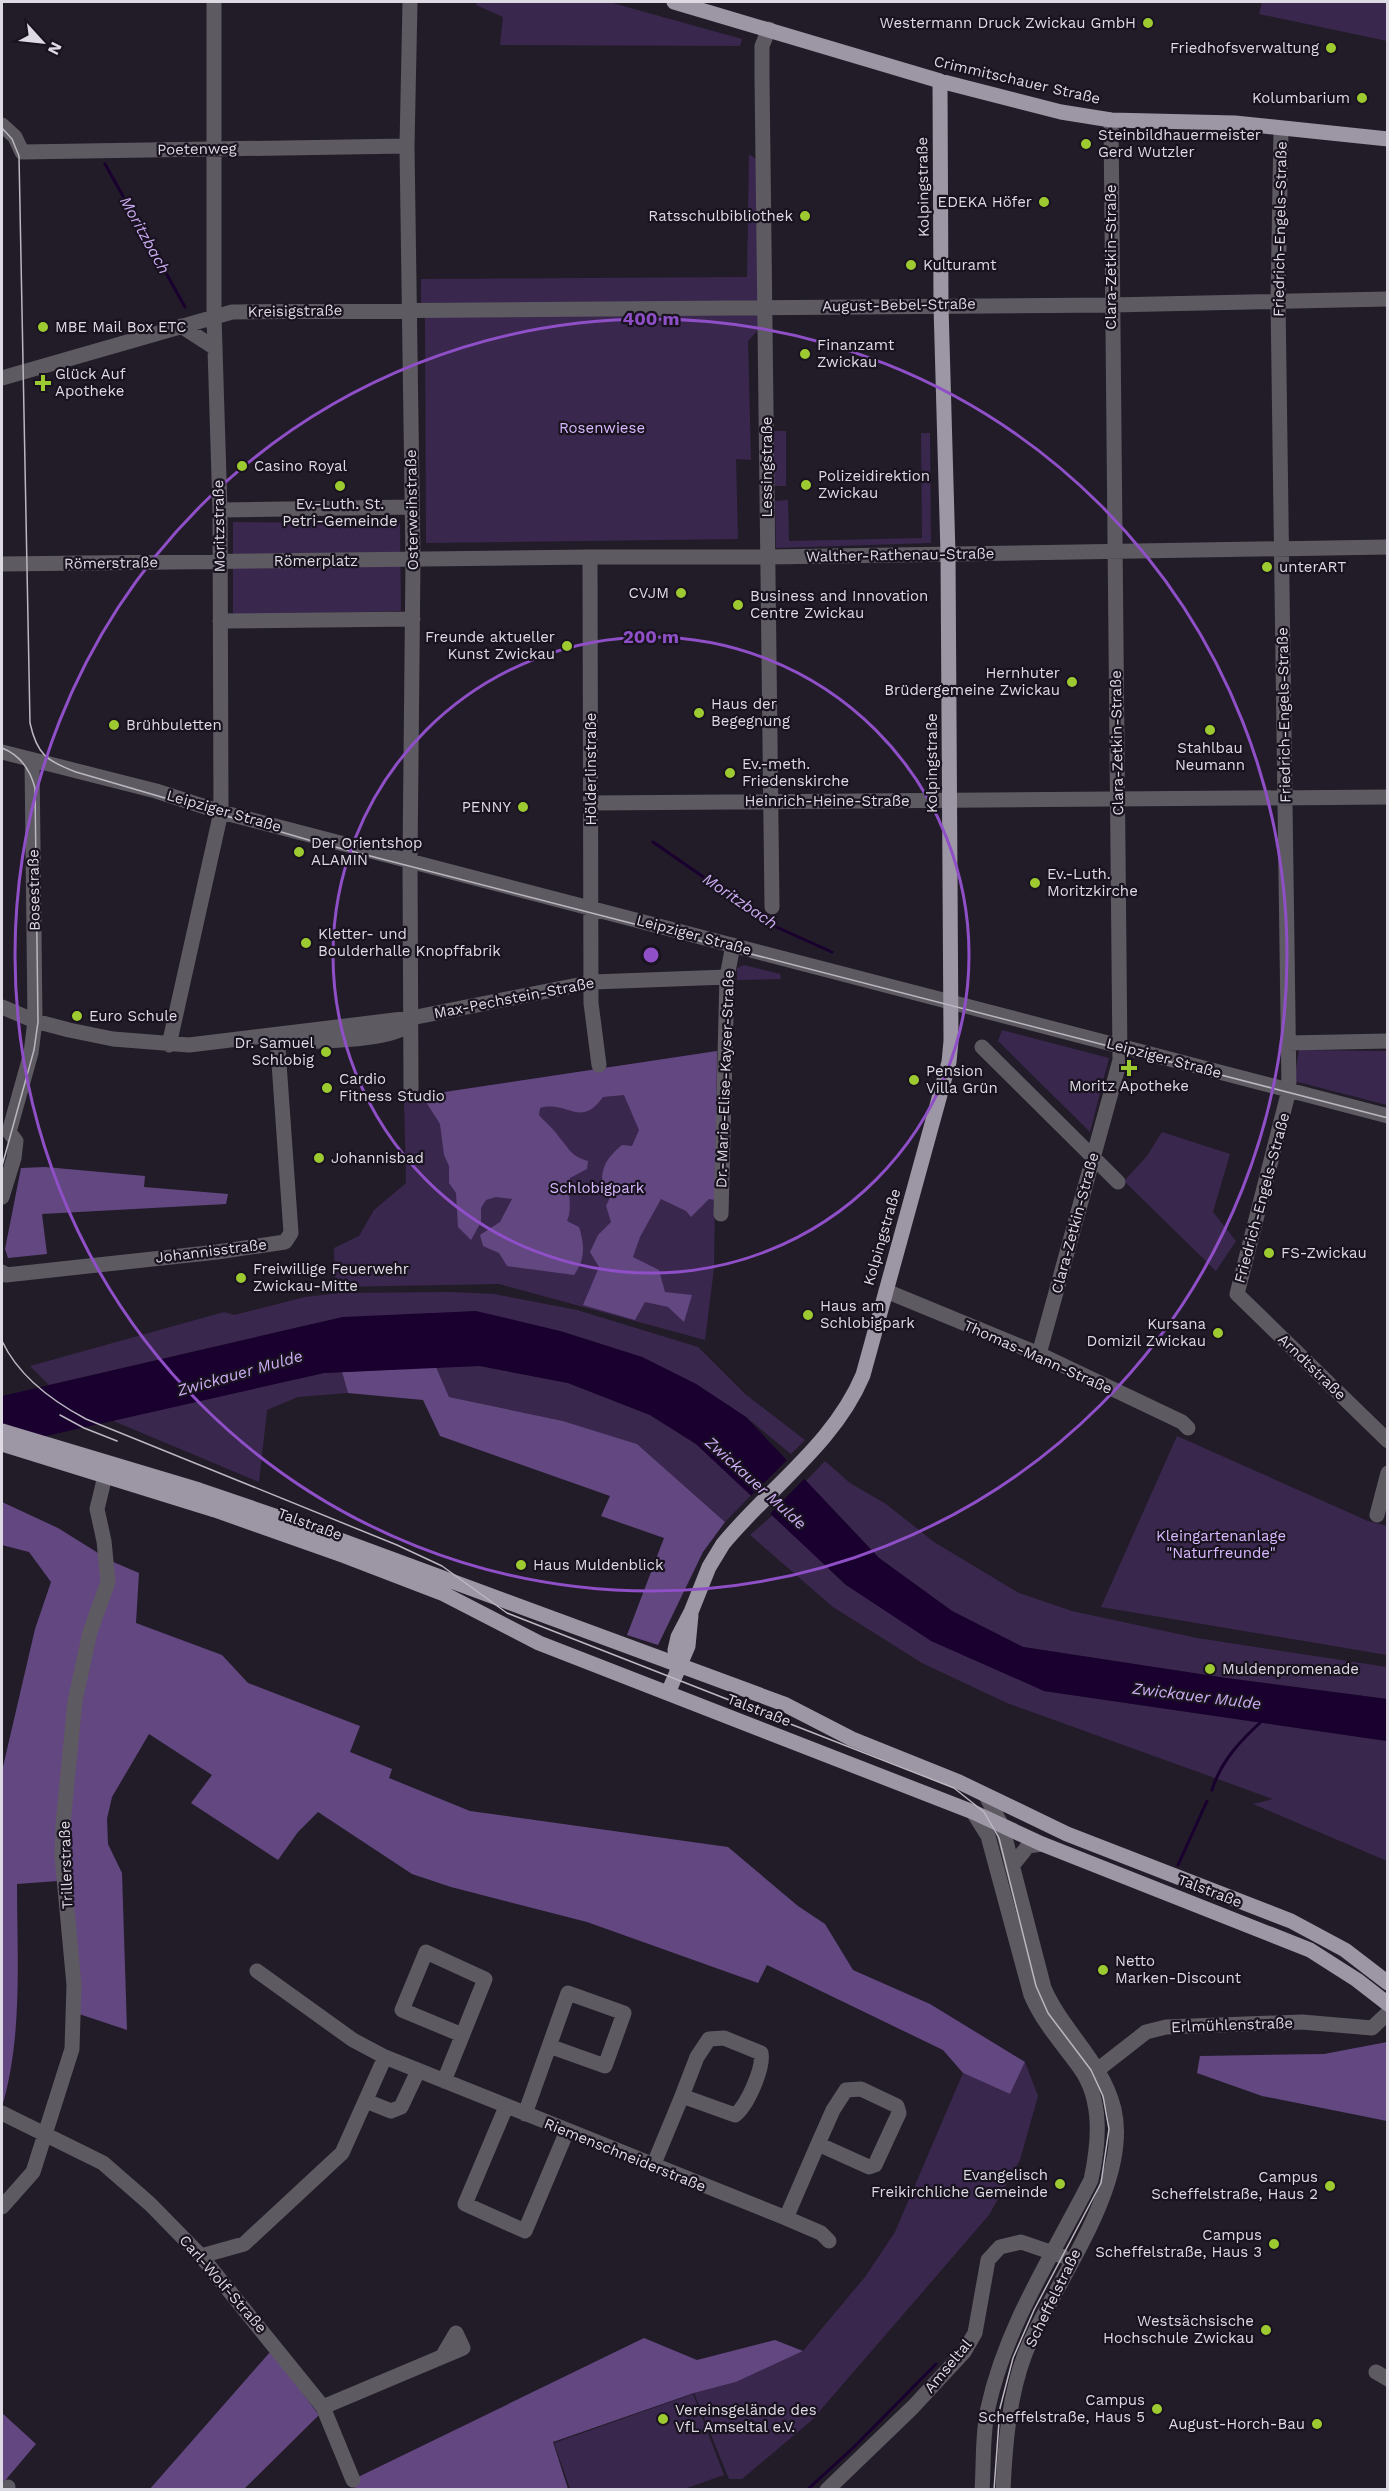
<svg xmlns="http://www.w3.org/2000/svg" width="1389" height="2491" viewBox="0 0 1389 2491" font-family="'Work Sans',sans-serif">
<style>
.green{fill:#3a274d}
.forest{fill:#634781}
.water{fill:#19002f}
.pier{fill:#221c29}
.lines{fill:none;stroke-linecap:round;stroke-linejoin:round}
.stream{stroke:#19002f;stroke-width:3}
.minor{stroke:#5e5a62;stroke-width:15}
.major{stroke:#9d96a5;stroke-width:15}
.tram{stroke:#bbb7c0;stroke-width:1.5}
.ring{fill:none;stroke:#8f4fc6;stroke-width:3}
.poi-dot{fill:#9dca31;stroke:#191320;stroke-width:2}
.labels{text-anchor:middle;dominant-baseline:central;stroke-width:4.5;stroke-linejoin:round;paint-order:stroke}
.poi-label{font-size:15px;fill:#dedae3;stroke:#191320;text-anchor:start}
.street-label{font-size:15px;fill:#dedae3;stroke:#191320}
.park-label{font-size:15px;fill:#d8b8fe;stroke:#191320}
.water-label{font-size:16px;font-style:italic;fill:#cdadf3;stroke:#191320}
.centre{fill:#8f4fc6;stroke:#191320;stroke-width:3}
.ring-label{font-size:18px;text-anchor:middle;font-weight:bold;fill:#8f4fc6;stroke:#191320;stroke-width:4.5;stroke-linejoin:round;paint-order:stroke}
</style>
<rect width="100%" height="100%" fill="#221c29"/>
<path class="green" d="M477,2H609L742,39L740,46L500,45L503,17L476,5Z
M1262,2H1387V41L1259,14Z
M749,154L756,159L758,302L421,303V279L747,277Z
M760,314L761,327L748,341L751,460L736,459L738,539L426,543L425,317Z
M774,431H786V486H774Z
M921,433H930L931,543L776,548L775,501L788,500L789,541L922,538Z
M233,522L400,523L401,611L233,615Z
M744,965L780,974L781,979L737,980V968Z
M1002,1030L1109,1058L1090,1132L998,1041Z
M1299,1050L1387,1051V1105L1294,1081Z
M717,1051L714,1268L705,1340L499,1284L335,1287L334,1248L359,1236L374,1210L406,1183L404,1098Z
M1162,1132L1230,1154L1213,1212L1236,1241L1216,1271L1124,1181L1147,1156Z
M451,1292L494,1294L577,1310L698,1347L745,1394L805,1440L791,1454L746,1417L696,1384L642,1357L560,1331L343,1317L49,1385L30,1366L224,1312L234,1315L305,1297L340,1293Z
M480,1366L568,1383L650,1415L696,1444L752,1494L725,1522L637,1444L563,1421L449,1397L436,1367Z
M342,1372L348,1393L298,1397L267,1410L259,1482L111,1420L324,1373Z
M1177,1436L1368,1521L1387,1526V1655L1101,1607Z
M825,1461L850,1483L886,1504L934,1542L1019,1593L1072,1611L1197,1638L1387,1667V1699L1226,1678L1023,1647L952,1611L879,1558L806,1481Z
M773,1515L846,1585L1044,1691L1387,1741V1861L1253,1804L1273,1799L1007,1703L922,1663L833,1607L750,1535Z
M1025,2062L1038,2096L1020,2160L989,2215L812,2420L742,2479H729L694,2393L736,2382L803,2351L865,2277L895,2232L963,2073L1010,2094Z
M693,2394L724,2475L684,2489H570L554,2443Z"/>
<path class="forest" d="M717,1051L715,1200L709,1199L691,1217L686,1211L661,1199L640,1237L633,1257L659,1270L665,1292L692,1295L684,1322L668,1307L645,1302L635,1320L583,1305L599,1267L590,1252L598,1235L611,1222L606,1206L612,1193L602,1186C601,1166 607,1158 622,1145L632,1146L639,1130L624,1095L603,1097C580,1129 568,1100 540,1108L539,1115C545,1122 554,1129 559,1137C570,1150 571,1156 588,1161L587,1169L570,1178C567,1193 573,1208 567,1221L579,1227C585,1246 585,1259 574,1275L507,1266L499,1253L483,1246L480,1235L500,1222L512,1199L496,1197L486,1200L481,1208V1222L471,1240L458,1227L456,1193L449,1183V1166L444,1155L440,1124L426,1102L425,1095Z
M45,1167L145,1176L144,1187L228,1194L226,1204L42,1214L47,1254L8,1258L5,1249L21,1168Z
M436,1367L449,1397L563,1421L637,1444L725,1522L703,1552L658,1645L627,1635L664,1538L601,1516L610,1496L440,1436L423,1400L348,1393L342,1372Z
M2,1502L58,1528L111,1561L139,1573L136,1623L222,1655L248,1683L360,1726L350,1752L392,1769L389,1778L470,1811L728,1847L798,1906L825,1924L853,1970L930,2004L1025,2062L1010,2094L963,2073L943,2050L767,1965L758,1983L587,1922L451,1887L412,1874L318,1812L298,1832L278,1860L191,1803L212,1775L149,1734L112,1797L107,1819L108,1844L122,1873L127,2030L70,2011L58,1881L17,1884C17,1957 23,2036 2,2107V1771L35,1629L51,1582L29,1552L2,1545Z
M1387,2042V2121L1262,2096L1197,2073L1200,2056L1324,2054Z
M644,2338L697,2360L775,2340L803,2351L736,2382L694,2393L553,2442L568,2489L355,2490L354,2479Z
M271,2351L319,2415L244,2489L149,2490Z
M2,2413L36,2444L3,2483L2,2489Z"/>
<path class="water" d="M476,1311L560,1331L642,1357L696,1384L746,1417L879,1558L952,1611L1023,1647L1226,1678L1387,1699V1741L1044,1691L931,1641L846,1585L696,1444L650,1415L568,1383L480,1366L324,1373L2,1446V1396L343,1317Z"/>
<path class="pier" d="M789,1458L806,1477L769,1515L750,1497Z"/>
<g class="lines">
<path class="stream" d="M105,164L185,307
M653,842L774,926L832,952
M1212,1790C1221,1761 1240,1741 1263,1720
M1178,1865L1207,1801
M807,2490L854,2447L936,2364"/>
<path class="minor" d="M410,2L407,146L413,560L410,859L411,1089
M769,29L762,46V77L772,907
M2,125L15,137L22,152L407,146
M1281,130L1278,300L1289,1090L1237,1294L1388,1441
M181,326L215,348
M2,378L232,312L1111,305L1388,299
M220,510L412,507
M590,557L591,1003L599,1065
M2,564L590,557H769L1388,547
M220,621L413,619
M2,752L156,791L221,812L1388,1116
M591,803L1388,797
M2,1007L35,1021L69,1030L113,1039L189,1045L411,1018L593,982L727,977
M291,1039C309,1044 386,1039 401,1029C404,1026 408,1021 411,1018
M1288,1043L1388,1041
M169,1045L221,812L220,510L214,316V2
M982,1047L1118,1182
M9,1132L31,1053L35,1021L32,760
M2,1197L14,1158L16,1141L9,1132
M721,1214L727,977L733,945
M2,1272L6,1275L217,1252L285,1242L291,1233L277,1035
M886,1291L1039,1354L1182,1422L1188,1428
M1039,1354L1120,1060L1111,120
M1377,1515L1388,1473
M986,1796L1002,1826L1044,1988C1063,2032 1102,2061 1114,2109C1132,2185 1052,2285 1025,2354C1009,2396 1005,2445 1003,2490
M973,1812L988,1836L1031,1995C1043,2023 1062,2043 1080,2068C1103,2100 1099,2143 1091,2180C1053,2255 1006,2325 988,2408C982,2434 984,2463 982,2490
M1012,1866L1028,1846L1042,1844
M257,1971L353,2040L385,2057L786,2218L821,2233L829,2241
M1091,2075L1146,2032L1166,2027L1302,2022L1372,2028L1388,2013
M444,2081L485,1979L426,1952L402,2010L462,2035
M366,2101L391,2111L401,2107L418,2071
M506,2107L465,2204L525,2231L567,2131
M2,2113L103,2163L150,2204L201,2256L323,2407L353,2480
M525,2114L568,1993L624,2013L605,2066L549,2046
M653,2166L682,2096L735,2115C747,2106 764,2068 761,2053L724,2038L709,2039L697,2057L682,2096
M2,2207L33,2172L72,2049L74,1985L62,1856L63,1824L75,1701L90,1632L108,1582L104,1541L97,1509L105,1476
M786,2218L818,2144L869,2167L875,2165L899,2113L897,2106L861,2089L846,2090L833,2110L818,2144
M201,2256L244,2244L342,2153L385,2057
M1376,2372L1388,2379
M323,2407L463,2348L456,2333L443,2355
M6,2490L8,2487
M827,2490L913,2407L964,2352L975,2333L988,2260L1000,2247L1021,2242L1062,2256"/>
<path class="major" d="M674,2L940,81L1061,112L1111,120L1235,123L1388,139
M2,1431L199,1490L275,1516L784,1704L852,1739L959,1782L1067,1834L1291,1921L1345,1950L1388,1983
M2,1444L215,1510L345,1556L444,1594L539,1643L973,1812L1042,1844L1310,1950L1357,1980L1388,2004
M677,1667L675,1650L678,1637L691,1612L709,1567L723,1544C770,1487 834,1444 863,1375L949,1062L951,1041L948,554L941,306L940,81
M668,1693L688,1646L691,1615"/>
<path class="tram" d="M2,128L12,139L19,156L30,723C37,755 47,761 76,772L312,841L1388,1118
M2,748C20,755 30,769 35,788L38,1022L34,1050L2,1166
M2,1341C19,1377 52,1401 86,1419L397,1545L442,1566L507,1613L954,1788L984,1812L999,1838L1036,1986L1048,2013L1091,2070L1103,2096L1109,2129L1101,2183L1034,2310L1013,2358L1000,2408L994,2490
M60,1415L84,1428L117,1441"/>
</g>
<g class="ring">
<circle cx="651" cy="955" r="318"/>
<circle cx="651" cy="955" r="636"/>
</g>
<g class="poi-dot">
<circle cx="1148" cy="23" r="6"/>
<circle cx="1331" cy="48" r="6"/>
<circle cx="1362" cy="98" r="6"/>
<circle cx="1086" cy="144" r="6"/>
<circle cx="1044" cy="202" r="6"/>
<circle cx="805" cy="216" r="6"/>
<circle cx="911" cy="265" r="6"/>
<circle cx="43" cy="327" r="6"/>
<circle cx="805" cy="354" r="6"/>
<path d="M40 374h6v6h6v6h-6v6h-6v-6h-6v-6h6z"/>
<circle cx="242" cy="466" r="6"/>
<circle cx="806" cy="485" r="6"/>
<circle cx="340" cy="486" r="6"/>
<circle cx="1267" cy="567" r="6"/>
<circle cx="681" cy="593" r="6"/>
<circle cx="738" cy="605" r="6"/>
<circle cx="567" cy="646" r="6"/>
<circle cx="1072" cy="682" r="6"/>
<circle cx="699" cy="713" r="6"/>
<circle cx="114" cy="725" r="6"/>
<circle cx="1210" cy="730" r="6"/>
<circle cx="730" cy="773" r="6"/>
<circle cx="523" cy="807" r="6"/>
<circle cx="299" cy="852" r="6"/>
<circle cx="1035" cy="883" r="6"/>
<circle cx="306" cy="943" r="6"/>
<circle cx="77" cy="1016" r="6"/>
<circle cx="326" cy="1052" r="6"/>
<path d="M1126 1059h6v6h6v6h-6v6h-6v-6h-6v-6h6z"/>
<circle cx="914" cy="1080" r="6"/>
<circle cx="327" cy="1088" r="6"/>
<circle cx="319" cy="1158" r="6"/>
<circle cx="1269" cy="1253" r="6"/>
<circle cx="241" cy="1278" r="6"/>
<circle cx="808" cy="1315" r="6"/>
<circle cx="1218" cy="1333" r="6"/>
<circle cx="521" cy="1565" r="6"/>
<circle cx="1210" cy="1669" r="6"/>
<circle cx="1103" cy="1970" r="6"/>
<circle cx="1060" cy="2184" r="6"/>
<circle cx="1330" cy="2186" r="6"/>
<circle cx="1274" cy="2244" r="6"/>
<circle cx="1266" cy="2330" r="6"/>
<circle cx="1157" cy="2409" r="6"/>
<circle cx="663" cy="2419" r="6"/>
<circle cx="1317" cy="2424" r="6"/>
</g>
<g class="labels">
<g class="poi-label">
<text x="1136" y="23" text-anchor="end">Westermann Druck Zwickau GmbH</text>
<text x="1319" y="48" text-anchor="end">Friedhofsverwaltung</text>
<text x="1350" y="98" text-anchor="end">Kolumbarium</text>
<text x="1098" y="135">Steinbildhauermeister<tspan x="1098" dy="17">Gerd Wutzler</tspan></text>
<text x="1032" y="202" text-anchor="end">EDEKA Höfer</text>
<text x="793" y="216" text-anchor="end">Ratsschulbibliothek</text>
<text x="923" y="265">Kulturamt</text>
<text x="55" y="327">MBE Mail Box ETC</text>
<text x="817" y="345">Finanzamt<tspan x="817" dy="17">Zwickau</tspan></text>
<text x="55" y="374">Glück Auf<tspan x="55" dy="17">Apotheke</tspan></text>
<text x="254" y="466">Casino Royal</text>
<text x="818" y="476">Polizeidirektion<tspan x="818" dy="17">Zwickau</tspan></text>
<text x="340" y="504" text-anchor="middle">Ev.-Luth. St.<tspan x="340" dy="17">Petri-Gemeinde</tspan></text>
<text x="1279" y="567">unterART</text>
<text x="669" y="593" text-anchor="end">CVJM</text>
<text x="750" y="596">Business and Innovation<tspan x="750" dy="17">Centre Zwickau</tspan></text>
<text x="555" y="637" text-anchor="end">Freunde aktueller<tspan x="555" dy="17">Kunst Zwickau</tspan></text>
<text x="1060" y="673" text-anchor="end">Hernhuter<tspan x="1060" dy="17">Brüdergemeine Zwickau</tspan></text>
<text x="711" y="704">Haus der<tspan x="711" dy="17">Begegnung</tspan></text>
<text x="126" y="725">Brühbuletten</text>
<text x="1210" y="748" text-anchor="middle">Stahlbau<tspan x="1210" dy="17">Neumann</tspan></text>
<text x="742" y="764">Ev.-meth.<tspan x="742" dy="17">Friedenskirche</tspan></text>
<text x="511" y="807" text-anchor="end">PENNY</text>
<text x="311" y="843">Der Orientshop<tspan x="311" dy="17">ALAMIN</tspan></text>
<text x="1047" y="874">Ev.-Luth.<tspan x="1047" dy="17">Moritzkirche</tspan></text>
<text x="318" y="934">Kletter- und<tspan x="318" dy="17">Boulderhalle Knopffabrik</tspan></text>
<text x="89" y="1016">Euro Schule</text>
<text x="314" y="1043" text-anchor="end">Dr. Samuel<tspan x="314" dy="17">Schlobig</tspan></text>
<text x="926" y="1071">Pension<tspan x="926" dy="17">Villa Grün</tspan></text>
<text x="339" y="1079">Cardio<tspan x="339" dy="17">Fitness Studio</tspan></text>
<text x="1129" y="1086" text-anchor="middle">Moritz Apotheke</text>
<text x="331" y="1158">Johannisbad</text>
<text x="1281" y="1253">FS-Zwickau</text>
<text x="253" y="1269">Freiwillige Feuerwehr<tspan x="253" dy="17">Zwickau-Mitte</tspan></text>
<text x="820" y="1306">Haus am<tspan x="820" dy="17">Schlobigpark</tspan></text>
<text x="1206" y="1324" text-anchor="end">Kursana<tspan x="1206" dy="17">Domizil Zwickau</tspan></text>
<text x="533" y="1565">Haus Muldenblick</text>
<text x="1222" y="1669">Muldenpromenade</text>
<text x="1115" y="1961">Netto<tspan x="1115" dy="17">Marken-Discount</tspan></text>
<text x="1048" y="2175" text-anchor="end">Evangelisch<tspan x="1048" dy="17">Freikirchliche Gemeinde</tspan></text>
<text x="1318" y="2177" text-anchor="end">Campus<tspan x="1318" dy="17">Scheffelstraße, Haus 2</tspan></text>
<text x="1262" y="2235" text-anchor="end">Campus<tspan x="1262" dy="17">Scheffelstraße, Haus 3</tspan></text>
<text x="1254" y="2321" text-anchor="end">Westsächsische<tspan x="1254" dy="17">Hochschule Zwickau</tspan></text>
<text x="1145" y="2400" text-anchor="end">Campus<tspan x="1145" dy="17">Scheffelstraße, Haus 5</tspan></text>
<text x="675" y="2410">Vereinsgelände des<tspan x="675" dy="17">VfL Amseltal e.V.</tspan></text>
<text x="1305" y="2424" text-anchor="end">August-Horch-Bau</text>
</g>
<g class="street-label">
<text transform="translate(1017 80) rotate(13)">Crimmitschauer Straße</text>
<text transform="translate(197 149) rotate(-1)">Poetenweg</text>
<text transform="translate(923 187) rotate(-91)">Kolpingstraße</text>
<text transform="translate(1280 229) rotate(-89)">Friedrich-Engels-Straße</text>
<text transform="translate(1111 257) rotate(-90)">Clara-Zetkin-Straße</text>
<text transform="translate(899 305) rotate(-1)">August-Bebel-Straße</text>
<text transform="translate(295 311) rotate(-1)">Kreisigstraße</text>
<text transform="translate(767 467) rotate(-90)">Lessingstraße</text>
<text transform="translate(412 510) rotate(-91)">Osterweihstraße</text>
<text transform="translate(219 526) rotate(-91)">Moritzstraße</text>
<text transform="translate(900 555) rotate(-1)">Walther-Rathenau-Straße</text>
<text x="316" y="561">Römerplatz</text>
<text transform="translate(111 563) rotate(-1)">Römerstraße</text>
<text transform="translate(1284 715) rotate(-91)">Friedrich-Engels-Straße</text>
<text transform="translate(1117 743) rotate(-91)">Clara-Zetkin-Straße</text>
<text transform="translate(932 763) rotate(-90)">Kolpingstraße</text>
<text transform="translate(591 769) rotate(-90)">Hölderlinstraße</text>
<text x="827" y="801">Heinrich-Heine-Straße</text>
<text transform="translate(224 811) rotate(16)">Leipziger Straße</text>
<text transform="translate(34 890) rotate(-91)">Bosestraße</text>
<text transform="translate(694 935) rotate(15)">Leipziger Straße</text>
<text transform="translate(514 998) rotate(-11)">Max-Pechstein-Straße</text>
<text transform="translate(1164 1058) rotate(15)">Leipziger Straße</text>
<text transform="translate(725 1079) rotate(-88)">Dr.-Marie-Elise-Kayser-Straße</text>
<text transform="translate(1262 1198) rotate(-75)">Friedrich-Engels-Straße</text>
<text transform="translate(1075 1223) rotate(-75)">Clara-Zetkin-Straße</text>
<text transform="translate(882 1237) rotate(-74)">Kolpingstraße</text>
<text transform="translate(211 1251) rotate(-7)">Johannisstraße</text>
<text transform="translate(1038 1357) rotate(24)">Thomas-Mann-Straße</text>
<text transform="translate(1312 1367) rotate(44)">Arndtstraße</text>
<text transform="translate(310 1524) rotate(20)">Talstraße</text>
<text transform="translate(759 1710) rotate(21)">Talstraße</text>
<text transform="translate(66 1865) rotate(-92)">Trillerstraße</text>
<text transform="translate(1210 1891) rotate(21)">Talstraße</text>
<text transform="translate(1232 2025) rotate(-2)">Erlmühlenstraße</text>
<text transform="translate(625 2155) rotate(22)">Riemenschneiderstraße</text>
<text transform="translate(223 2284) rotate(49)">Carl-Wolf-Straße</text>
<text transform="translate(1053 2298) rotate(-64)">Scheffelstraße</text>
<text transform="translate(948 2366) rotate(-50)">Amseltal</text>
</g>
<g class="park-label">
<text x="602" y="428">Rosenwiese</text>
<text x="597" y="1188">Schlobigpark</text>
<text x="1221" y="1536">Kleingartenanlage<tspan x="1221" dy="17">"Naturfreunde"</tspan></text>
</g>
<g class="water-label">
<text transform="translate(145 235) rotate(61)">Moritzbach</text>
<text transform="translate(740 901) rotate(34)">Moritzbach</text>
<text transform="translate(240 1373) rotate(-16)">Zwickauer Mulde</text>
<text transform="translate(756 1483) rotate(42)">Zwickauer Mulde</text>
<text transform="translate(1197 1696) rotate(7)">Zwickauer Mulde</text>
</g>
</g>
<circle cx="651" cy="955" r="9" class="centre"/>
<g class="ring-label">
<text x="651" y="325">400 m</text>
<text x="651" y="643">200 m</text>
</g>
<rect width="1389" height="2491" fill="none" stroke="#dedae3" stroke-width="6"/>
<g transform="translate(42 42) rotate(117)" stroke="#191320" stroke-width="4.5" paint-order="stroke">
<path d="M0-4.5L10 22L0 15L-10 22Z" fill="#dedae3"/>
<text y="-9" font-size="16" font-weight="bold" text-anchor="middle" fill="#dedae3">N</text>
</g>
</svg>
